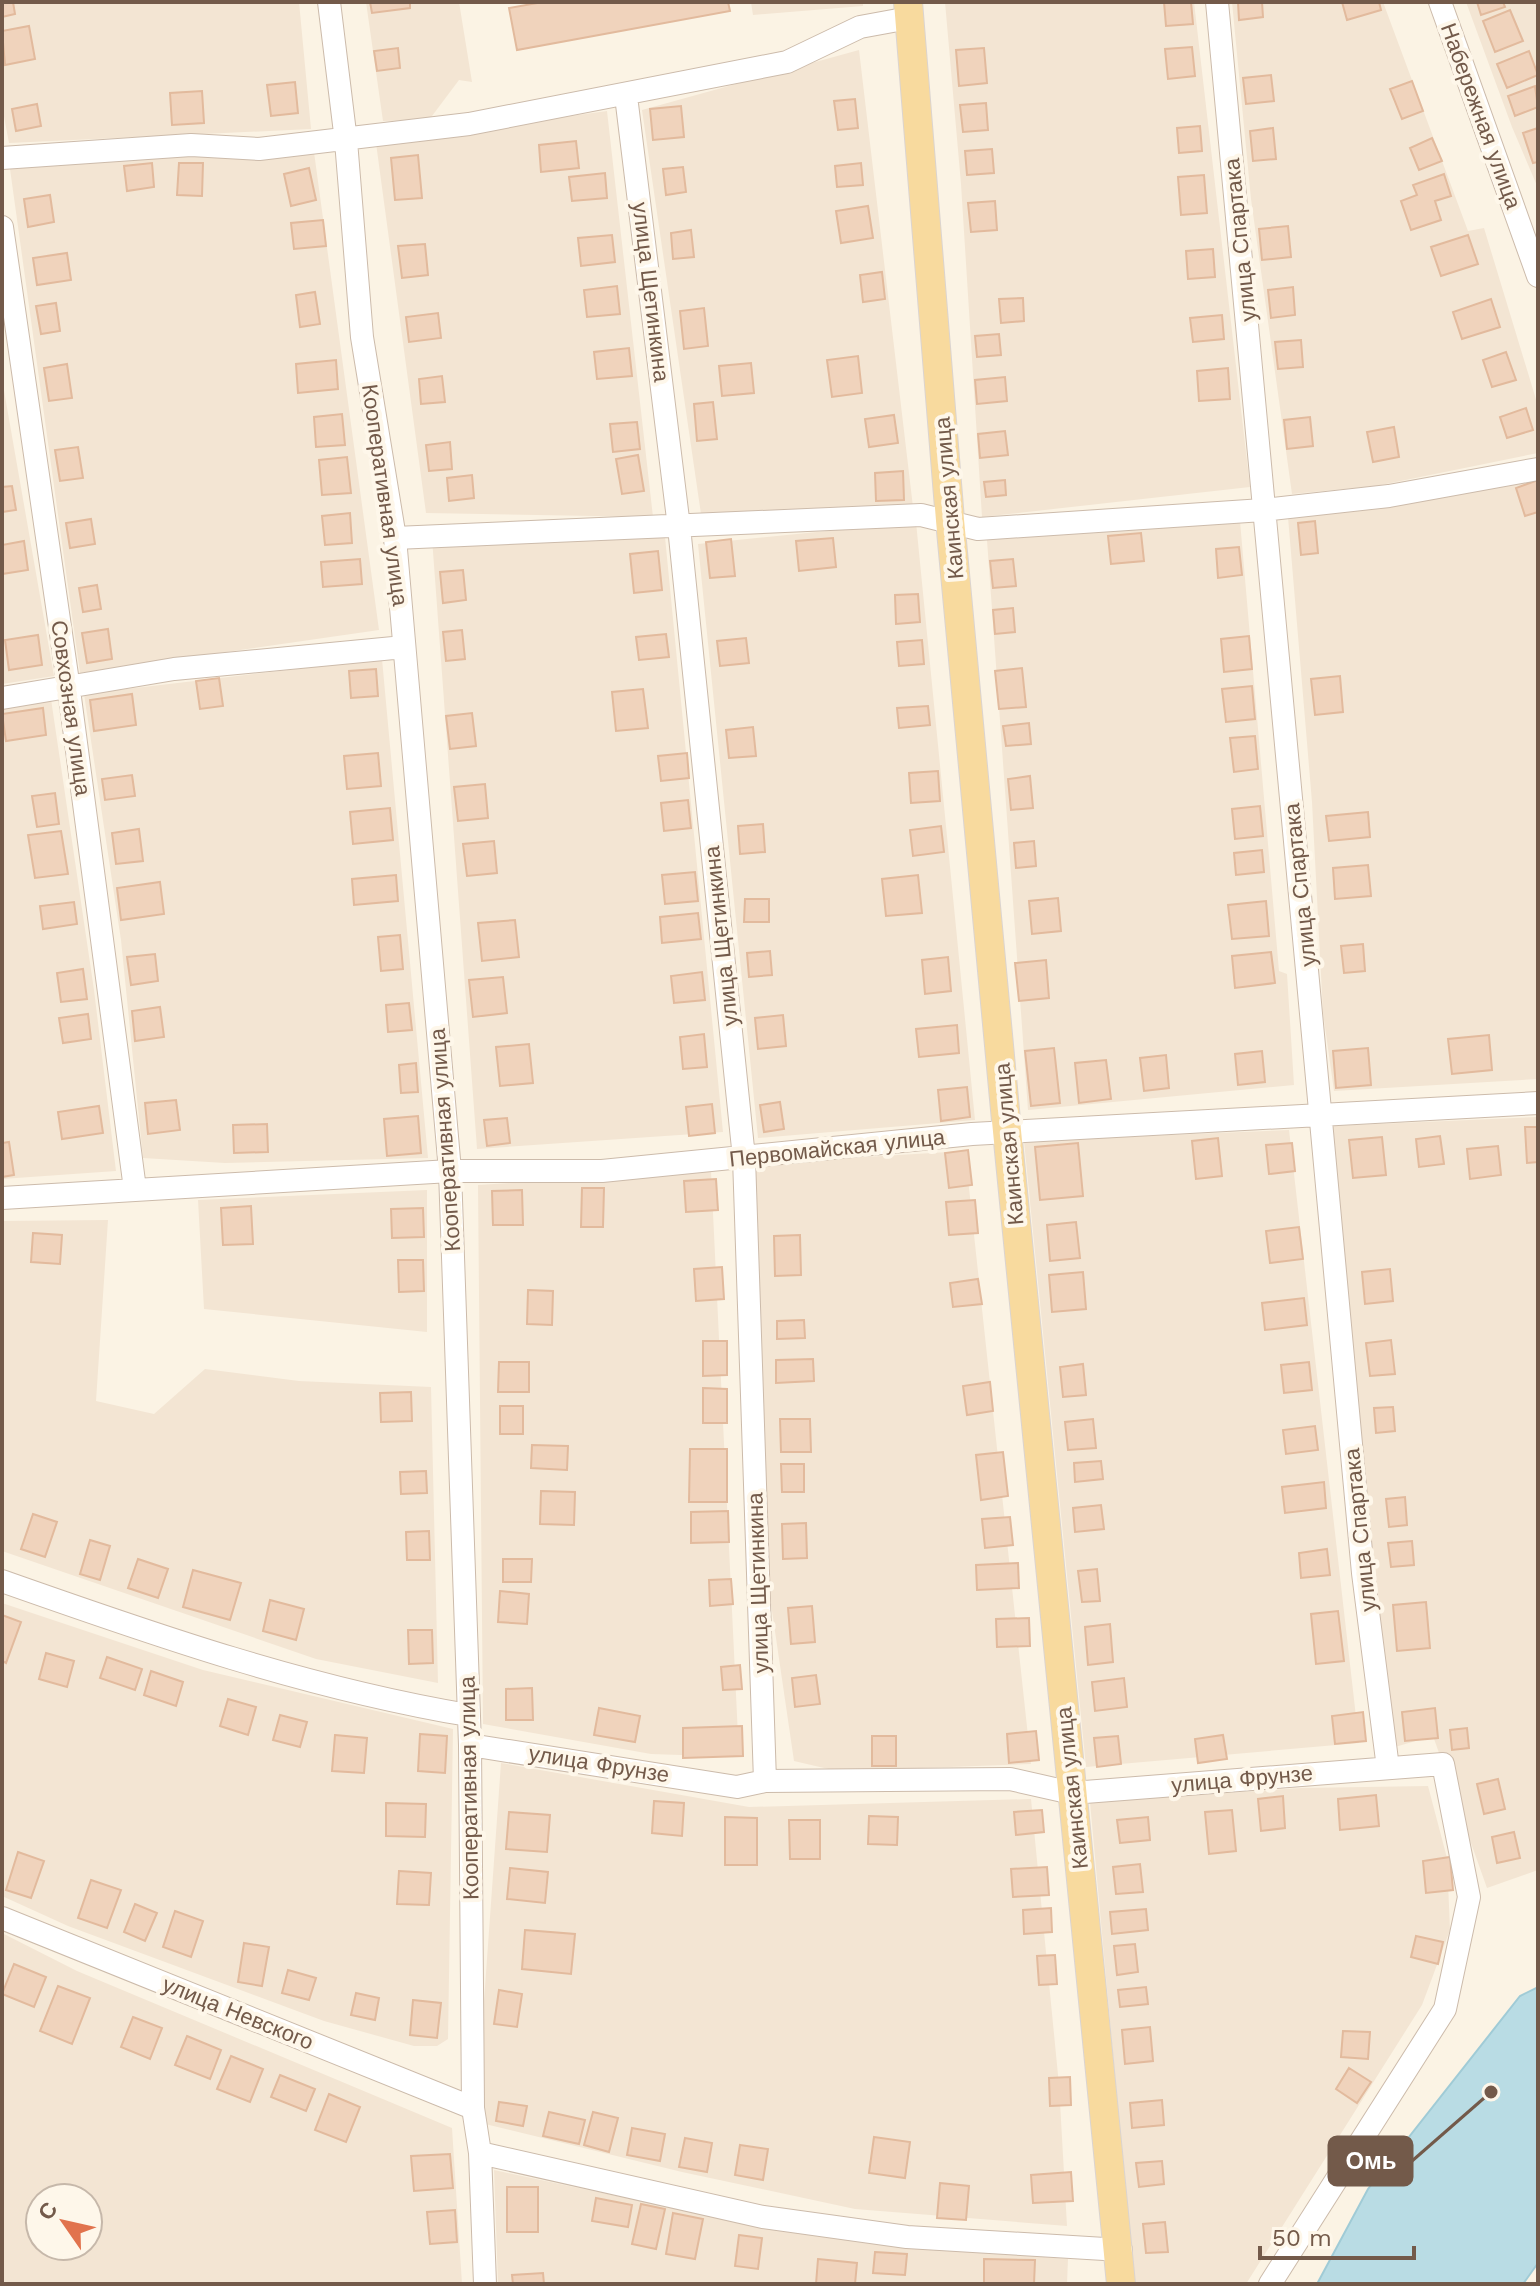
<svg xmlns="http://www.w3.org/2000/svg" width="1540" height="2286" viewBox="0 0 1540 2286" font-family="'Work Sans',sans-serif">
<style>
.residential{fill:#f3e5d3;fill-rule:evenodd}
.water{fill:#b9dce4;stroke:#a0cbd6;stroke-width:2}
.building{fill:#f0d3bc;stroke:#e2ba9d;stroke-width:2}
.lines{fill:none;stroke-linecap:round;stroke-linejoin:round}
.minor-casing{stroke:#ccbbab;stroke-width:24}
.major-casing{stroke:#dbd4d0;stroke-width:30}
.minor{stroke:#fff;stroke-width:22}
.major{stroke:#f8da9e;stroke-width:28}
.labels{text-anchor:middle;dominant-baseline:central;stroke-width:8;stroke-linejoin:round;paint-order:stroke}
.street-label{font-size:22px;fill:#735a4a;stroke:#fef7ea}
.leader{fill:none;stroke:#735a4a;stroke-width:3}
.callout-dot{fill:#735a4a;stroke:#fef7ea;stroke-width:3}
.callout{fill:#735a4a;stroke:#735a4a;stroke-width:3}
.callout-label{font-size:24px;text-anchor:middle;font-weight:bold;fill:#fff}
</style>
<rect width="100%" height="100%" fill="#fbf3e4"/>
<path class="residential" d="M2,2H299L311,129L9,143L2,106Z
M366,2H459L472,82L459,80L429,120L383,121Z
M751,2H863V6L753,15Z
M945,2H1194L1250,487L982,517L961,184Z
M1232,2H1383L1468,231L1484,228L1538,406V453L1376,486L1292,494L1251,199Z
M1466,2H1538V188L1512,127Z
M859,50L913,507L701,514L642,110Z
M607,111L653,517L426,513L376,143Z
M314,152L379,630L80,673L10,169L166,155Z
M2,379L54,676L2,684Z
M1538,476V1079L1334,1091L1323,1013L1312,802L1288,517Z
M1240,521L1279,971L1287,974L1294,1085L1028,1110L987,540Z
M916,522L975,1120L758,1138L698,544Z
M665,537L723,1132L477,1149L432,538Z
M382,659L428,1158L225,1163L143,1158L121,940L84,694Z
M51,699L94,990L116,1171L2,1179V708Z
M1538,1117V1870L1487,1888L1433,1736L1388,1749L1331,1126Z
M1289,1130L1359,1743L1086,1767L1024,1141Z
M965,1151L1031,1764L837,1771L794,1761L765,1563L748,1164Z
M711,1171L739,1757L651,1754L483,1724L478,1185Z
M427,1190V1332L204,1309L198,1200Z
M108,1220L96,1401L154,1414L205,1369L299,1381L431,1387L438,1683L316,1659L2,1551V1221Z
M2,1603L203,1670L453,1729L448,2039L437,2046H414L324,2021L68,1926L2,1896Z
M501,1763L749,1807L1031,1799L1059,2085L1067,2226L855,2209L682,2172L481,2123L483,2015Z
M1428,1786L1447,1858L1450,1930L1422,2005L1246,2284H1134L1090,1802L1301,1788Z
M2,1933L77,1971L452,2128L462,2284H2ZM40,2198H88V2246H40Z
M494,2170L767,2228L859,2242L1068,2259L1067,2284H498Z"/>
<path class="water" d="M1538,1987V2263L1523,2284H1317L1368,2189L1520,1996Z"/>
<path class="building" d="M2,2H13L15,14L2,17Z
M370,2H410V8L372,13Z
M543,2H728L730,11L517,50L509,8Z
M1164,2H1191L1193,24L1166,26Z
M1238,2H1262L1263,17L1239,20Z
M1342,2H1379L1381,10L1347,20Z
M1477,2H1503L1505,7L1481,15Z
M1510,10L1523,41L1495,52L1483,21Z
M29,26L35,59L5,65L2,31Z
M1192,47L1195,76L1168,79L1165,49Z
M398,48L400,68L377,71L374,51Z
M984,48L987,83L959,86L956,50Z
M1529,51L1538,75L1507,88L1497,64Z
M1271,75L1274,101L1246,104L1243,78Z
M1412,81L1423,111L1402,119L1390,89Z
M295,82L298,113L271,116L267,85Z
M1535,86L1538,107L1515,116L1508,96Z
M202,91L204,123L172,125L170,93Z
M855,99L858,128L838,130L834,101Z
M986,103L988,130L963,132L960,105Z
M37,104L41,126L16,131L12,109Z
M681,106L684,137L653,140L650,109Z
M1200,126L1202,151L1179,153L1177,128Z
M1273,128L1276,159L1253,161L1250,131Z
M1538,128V162L1533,163L1523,133Z
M1432,138L1442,161L1419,170L1410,148Z
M576,141L579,168L541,172L539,145Z
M992,149L994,173L967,175L965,151Z
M418,155L422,198L395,200L391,158Z
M152,163L154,187L127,191L124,166Z
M179,163H203L202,196L177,195Z
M861,163L863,185L837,187L835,166Z
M683,167L686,192L666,195L663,169Z
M309,168L316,200L291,206L284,174Z
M605,173L607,198L572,201L569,177Z
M1444,174L1451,196L1435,201L1441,220L1411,230L1401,201L1417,195L1413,185Z
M1204,175L1207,213L1181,215L1178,177Z
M50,195L54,222L28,227L24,199Z
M995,201L997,230L971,232L968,203Z
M868,206L873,238L841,243L836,211Z
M323,220L326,246L294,249L291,223Z
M1288,226L1291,257L1262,260L1259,229Z
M691,230L694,257L673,259L671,233Z
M612,235L615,262L581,266L578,238Z
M1468,235L1478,264L1441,276L1431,247Z
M425,244L428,275L402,278L398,246Z
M1213,249L1215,277L1188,279L1186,251Z
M67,253L71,280L37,285L33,258Z
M882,272L885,299L863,302L860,275Z
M617,286L620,314L587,317L584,290Z
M1293,287L1295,315L1271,318L1268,290Z
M315,292L320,324L300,327L296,295Z
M1023,298L1024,321L1001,323L999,299Z
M1491,299L1500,327L1462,339L1453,312Z
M56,303L60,331L41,334L36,306Z
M704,308L708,346L684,349L680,311Z
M438,313L441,338L409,342L406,317Z
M1222,315L1224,339L1193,342L1190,318Z
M999,334L1001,355L977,357L975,336Z
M1301,340L1303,367L1278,369L1275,342Z
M629,348L632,376L597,379L594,352Z
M1506,352L1516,380L1492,387L1483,360Z
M858,356L862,393L832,397L827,360Z
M336,360L338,389L298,393L296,364Z
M751,363L754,393L722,396L719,366Z
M67,364L72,398L49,401L44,368Z
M1228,368L1230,399L1199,401L1197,371Z
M442,376L445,402L421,404L419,379Z
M1005,377L1007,401L977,404L975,380Z
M713,402L717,439L697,441L694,404Z
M1526,408L1533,430L1507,438L1500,417Z
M342,414L345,445L316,447L314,417Z
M894,415L898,443L869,447L865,419Z
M1310,417L1313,446L1287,449L1284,420Z
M637,422L640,449L613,452L610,424Z
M1394,427L1399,457L1373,462L1367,432Z
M1005,431L1008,455L980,458L978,434Z
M450,442L452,469L429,471L426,445Z
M78,447L83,478L60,481L55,450Z
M638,455L644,491L622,494L616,459Z
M347,457L351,493L322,495L319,460Z
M903,471L904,500L876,501L875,473Z
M472,475L474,498L449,501L447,478Z
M1005,480L1006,495L986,497L984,482Z
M1538,480V512L1525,516L1516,488Z
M12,486L16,510L2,512V487Z
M350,513L352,543L325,545L322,516Z
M91,519L95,544L70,548L66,523Z
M1315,521L1318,553L1301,555L1298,523Z
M1141,533L1144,561L1111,564L1108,536Z
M833,538L836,567L799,571L796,541Z
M731,539L735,576L710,578L706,542Z
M24,541L28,570L2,574V545Z
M1239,547L1242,575L1218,578L1216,549Z
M658,551L662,590L634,593L630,554Z
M360,559L362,584L323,587L321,562Z
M1013,559L1016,586L993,588L990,561Z
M463,570L466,600L443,603L440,572Z
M97,585L101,609L83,612L79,588Z
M918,594L920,622L896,624L895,595Z
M1013,608L1015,632L995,634L993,610Z
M108,629L112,659L87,663L82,633Z
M462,630L465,659L446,661L443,632Z
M666,634L669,657L639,660L636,637Z
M38,635L42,665L9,670L5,640Z
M1249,636L1252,669L1224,672L1221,639Z
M746,638L749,663L720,666L717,641Z
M922,640L924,664L899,666L897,642Z
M1022,668L1026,707L999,709L995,671Z
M376,669L378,696L351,698L349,671Z
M1340,676L1343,712L1315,715L1311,679Z
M219,678L223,706L200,709L196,681Z
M1252,686L1255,719L1226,722L1222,689Z
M643,689L648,728L616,731L612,692Z
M132,694L136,725L94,731L90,700Z
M928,706L930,725L899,728L897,708Z
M43,708L46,735L6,741L2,714Z
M472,713L476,746L450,749L446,716Z
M1029,723L1031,744L1006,746L1003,726Z
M753,727L756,756L729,758L726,730Z
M1255,736L1258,769L1234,772L1230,738Z
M378,753L381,786L347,789L344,756Z
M687,753L689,778L661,781L658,756Z
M938,771L940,801L911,803L909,773Z
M132,775L135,796L105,800L102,779Z
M1030,776L1033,808L1011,810L1008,779Z
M485,784L488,818L458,821L454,787Z
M55,793L59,824L37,827L32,796Z
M688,800L691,828L664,831L661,803Z
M1260,806L1263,836L1235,839L1232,809Z
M390,808L393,840L353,844L350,812Z
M1368,812L1370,837L1329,841L1326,816Z
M763,824L765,852L740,854L738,826Z
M941,826L944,852L913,856L910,830Z
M139,829L143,861L116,864L112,833Z
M61,831L68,874L35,878L28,835Z
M494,841L497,873L467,876L463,844Z
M1034,841L1036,866L1016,868L1014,843Z
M1262,850L1264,872L1236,875L1234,853Z
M1368,865L1371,896L1335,899L1333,868Z
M695,872L698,901L665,904L662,875Z
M396,875L398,901L354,905L352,879Z
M918,875L922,913L886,916L882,879Z
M160,882L164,914L121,920L117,888Z
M1058,898L1061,931L1032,934L1029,901Z
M745,899H769V922H744Z
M1266,901L1269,936L1232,939L1228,905Z
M74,902L77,924L43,929L40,906Z
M698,913L701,939L662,943L660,917Z
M515,920L519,957L482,961L478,923Z
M400,935L403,969L381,971L378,937Z
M1363,944L1365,971L1344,973L1341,946Z
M770,951L772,975L749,977L747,953Z
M1271,952L1275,983L1235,988L1232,956Z
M155,954L158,981L131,985L127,957Z
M948,957L951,991L925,994L922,960Z
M1046,960L1049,998L1019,1001L1015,963Z
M83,969L87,999L61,1002L57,973Z
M702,972L705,1000L674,1003L671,976Z
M503,977L507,1013L473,1017L469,980Z
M409,1003L412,1030L388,1032L386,1005Z
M160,1007L164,1037L135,1041L132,1011Z
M88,1014L91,1039L63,1043L59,1018Z
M783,1015L786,1046L758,1049L755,1018Z
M957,1025L959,1053L919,1057L916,1029Z
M704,1034L707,1067L683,1069L680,1037Z
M1489,1035L1492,1070L1452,1074L1448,1039Z
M529,1044L533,1083L500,1086L496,1047Z
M1054,1048L1060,1103L1031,1106L1025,1051Z
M1368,1048L1371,1085L1336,1088L1333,1051Z
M1262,1051L1265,1082L1238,1085L1235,1054Z
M1166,1055L1169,1088L1144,1091L1140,1058Z
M1106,1060L1111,1099L1079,1103L1075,1063Z
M416,1063L418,1092L401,1093L399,1065Z
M967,1087L970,1117L941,1121L938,1090Z
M176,1100L180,1130L148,1134L145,1103Z
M780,1102L784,1129L764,1132L760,1105Z
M712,1104L715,1133L689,1136L686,1107Z
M99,1106L103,1133L62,1139L58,1112Z
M418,1116L421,1153L387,1156L384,1119Z
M507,1118L510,1143L487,1146L484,1120Z
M267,1124L268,1152L234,1153L233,1125Z
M1525,1127H1538V1162L1527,1163Z
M1440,1136L1444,1164L1419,1167L1416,1139Z
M1382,1137L1386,1175L1353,1178L1349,1140Z
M1218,1138L1222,1176L1196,1179L1192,1141Z
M9,1142L14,1175L2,1177V1143Z
M1078,1143L1083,1196L1040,1200L1035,1147Z
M1292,1143L1295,1171L1269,1174L1266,1145Z
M1498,1146L1501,1175L1470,1179L1467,1149Z
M968,1150L972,1185L949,1188L945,1153Z
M716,1179L718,1210L686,1212L684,1181Z
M582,1188H604L603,1227H581Z
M522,1190L523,1225H493L492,1191Z
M975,1200L978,1233L949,1235L946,1202Z
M251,1206L253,1244L223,1245L221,1208Z
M423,1208L424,1237L392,1238L391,1209Z
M1076,1222L1080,1258L1050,1261L1047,1225Z
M1299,1227L1303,1259L1270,1263L1266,1231Z
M33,1233L62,1235L60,1264L31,1262Z
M800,1235L801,1275L775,1276L774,1236Z
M398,1260H423L424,1291L399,1292Z
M722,1267L724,1299L696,1301L694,1269Z
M1390,1269L1393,1301L1365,1304L1362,1272Z
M1083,1272L1086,1309L1052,1312L1049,1275Z
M978,1279L982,1304L953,1307L950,1283Z
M528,1290L553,1291L552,1325L527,1324Z
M1304,1298L1307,1325L1265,1330L1262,1303Z
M804,1320L805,1338L777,1339V1321Z
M1391,1340L1395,1374L1370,1376L1366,1343Z
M703,1341H727V1375L703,1376Z
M813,1359L814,1381L776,1383V1360Z
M499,1362H529V1392H498Z
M1309,1362L1312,1390L1284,1393L1281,1365Z
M1083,1364L1086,1395L1063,1397L1060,1367Z
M990,1382L993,1411L967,1415L963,1386Z
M703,1388L727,1389V1423H703Z
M411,1392L412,1421L381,1422L380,1393Z
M500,1406H523V1434H500Z
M1393,1407L1395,1431L1376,1433L1374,1408Z
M780,1419H810L811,1452H781Z
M1093,1419L1096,1448L1068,1450L1065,1422Z
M1315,1426L1318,1450L1286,1454L1283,1430Z
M532,1445L568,1446L567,1470L531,1468Z
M690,1449H727V1502H689Z
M1003,1452L1008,1496L981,1500L976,1455Z
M1101,1461L1103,1479L1075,1482L1074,1463Z
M781,1464H804V1492H782Z
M426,1471L427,1493L401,1494L400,1472Z
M1324,1482L1326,1508L1285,1513L1282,1487Z
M541,1491L575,1492L574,1525L540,1524Z
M1405,1497L1407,1525L1389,1527L1386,1499Z
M1101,1505L1104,1529L1075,1532L1073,1508Z
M728,1511L729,1542L691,1543V1512Z
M33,1514L57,1522L45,1557L21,1549Z
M1010,1517L1013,1545L985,1548L982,1519Z
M806,1523L807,1558L783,1559L782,1524Z
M429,1531L430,1560H407L406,1532Z
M90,1540L110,1546L100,1580L80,1574Z
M1412,1541L1414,1565L1391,1567L1388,1543Z
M1327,1549L1330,1575L1301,1578L1299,1553Z
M138,1559L168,1569L158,1598L128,1588Z
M503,1559H532L531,1582H503Z
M1018,1563L1019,1588L977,1590L976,1565Z
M1097,1569L1100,1601L1082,1602L1078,1571Z
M193,1570L241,1583L230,1620L183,1607Z
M731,1579L733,1604L710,1606L709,1580Z
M500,1591L529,1594L527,1624L498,1622Z
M270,1600L304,1609L296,1640L263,1631Z
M1426,1602L1430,1648L1397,1651L1393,1605Z
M812,1606L815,1642L791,1644L788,1608Z
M1338,1611L1344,1661L1316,1664L1311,1614Z
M2,1615L21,1622L6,1663L2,1661Z
M1029,1618L1030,1646L997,1647L996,1619Z
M1110,1624L1113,1662L1088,1665L1085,1627Z
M408,1630H432L433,1663L409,1664Z
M46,1653L74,1661L67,1687L39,1679Z
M107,1657L142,1669L135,1690L100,1678Z
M740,1665L742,1689L723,1690L721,1667Z
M151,1671L183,1682L176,1706L144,1695Z
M816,1675L820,1704L795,1707L792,1678Z
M1124,1678L1127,1707L1095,1711L1092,1682Z
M532,1688L533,1720H506V1689Z
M228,1699L256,1707L248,1735L220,1726Z
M599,1708L640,1716L635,1742L594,1735Z
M1435,1708L1438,1738L1405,1741L1402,1712Z
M1363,1712L1366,1741L1335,1744L1332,1716Z
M280,1715L307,1722L300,1747L273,1740Z
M742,1726L743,1756L683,1758V1728Z
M1467,1728L1469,1748L1452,1750L1450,1730Z
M1036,1731L1039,1760L1009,1763L1007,1734Z
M420,1734L447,1736L445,1773L418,1771Z
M335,1735L367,1738L364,1773L332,1771Z
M1223,1735L1227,1759L1198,1763L1195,1739Z
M872,1736H896V1766H872Z
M1118,1736L1121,1764L1097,1767L1094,1738Z
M1498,1779L1505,1809L1484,1814L1477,1784Z
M1376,1795L1379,1826L1340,1830L1338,1799Z
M1283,1796L1285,1828L1261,1831L1258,1799Z
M654,1801L684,1803L682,1836L652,1833Z
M386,1803L426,1804L425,1837L386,1836Z
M1042,1810L1044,1832L1016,1835L1014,1812Z
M1232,1810L1236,1851L1209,1854L1205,1812Z
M509,1812L550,1815L547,1852L506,1849Z
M869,1816L898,1817L897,1845L868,1844Z
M725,1817L757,1818V1865H725Z
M1148,1817L1150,1840L1120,1843L1117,1820Z
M789,1820H820V1859H790Z
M1514,1832L1520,1858L1497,1863L1492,1837Z
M18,1852L44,1861L31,1898L6,1890Z
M1450,1857L1453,1890L1426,1893L1423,1861Z
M1140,1864L1143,1892L1116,1894L1113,1867Z
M1047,1867L1049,1895L1013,1897L1011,1869Z
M510,1868L548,1872L545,1903L507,1899Z
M399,1871L431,1873L429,1905L397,1904Z
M91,1880L121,1890L107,1928L78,1918Z
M135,1904L157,1913L145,1941L124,1932Z
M1051,1908L1052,1932L1024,1934L1023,1910Z
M1146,1909L1148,1930L1112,1934L1110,1912Z
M175,1911L203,1921L191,1957L163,1947Z
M525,1930L575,1934L571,1974L522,1969Z
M1416,1936L1443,1942L1438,1964L1411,1957Z
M244,1943L269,1947L262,1986L238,1982Z
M1135,1944L1138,1972L1117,1975L1114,1946Z
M1055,1955L1057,1984L1039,1985L1037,1956Z
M14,1964L46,1977L34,2007L2,1994Z
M288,1970L316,1978L309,2000L282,1993Z
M58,1986L90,1998L72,2044L40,2031Z
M1146,1987L1148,2004L1120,2007L1118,1990Z
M499,1990L522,1994L517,2027L494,2024Z
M356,1993L379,1998L375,2020L351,2015Z
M413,2000L441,2003L437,2038L410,2035Z
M133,2017L162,2028L150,2059L121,2047Z
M1150,2027L1153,2061L1125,2064L1122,2030Z
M1343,2031L1370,2032L1368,2059L1341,2057Z
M187,2036L221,2050L210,2079L175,2065Z
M231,2056L263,2069L250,2102L217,2089Z
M1349,2068L1371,2082L1357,2103L1336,2089Z
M280,2075L315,2089L306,2111L271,2097Z
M1070,2077L1071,2105L1050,2106L1049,2078Z
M329,2094L360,2107L346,2142L315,2130Z
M1162,2100L1164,2125L1132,2128L1130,2103Z
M499,2102L527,2106L523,2126L496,2121Z
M549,2112L585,2120L579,2144L543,2136Z
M593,2112L618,2118L609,2152L584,2145Z
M632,2128L665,2134L660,2161L627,2155Z
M874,2137L910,2142L905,2178L869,2173Z
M685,2138L712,2143L707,2172L679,2167Z
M740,2145L768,2149L763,2180L735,2175Z
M450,2154L453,2188L414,2191L411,2156Z
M1162,2161L1164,2184L1139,2187L1136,2163Z
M1071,2172L1073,2201L1033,2203L1031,2175Z
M940,2183L969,2186L966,2220L937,2218Z
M507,2187H538V2232H507Z
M596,2198L632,2205L628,2227L592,2221Z
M641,2204L665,2209L656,2249L632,2244Z
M455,2210L457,2242L430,2244L427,2212Z
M673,2213L703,2219L695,2259L666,2254Z
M1165,2222L1168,2252L1146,2253L1143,2224Z
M739,2235L762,2238L758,2269L735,2266Z
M875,2252L907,2254L905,2275L873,2273Z
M818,2259L857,2263L855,2284H816Z
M984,2259L1035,2260L1034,2284H984Z
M543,2273L544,2284H513L512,2275Z"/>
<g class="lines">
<defs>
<path id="minor" d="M329,2L346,141L362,337L395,538L450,1171L470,1745L473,2108L480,2153L485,2284
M1217,2L1363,1573L1388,1768
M1440,2L1538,276
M626,96L679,527L744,1158L765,1781
M2,158L191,145L259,149L469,124L787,62L860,27L909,18
M2,227L67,675L135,1189
M395,538L921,515L978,529L1263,510L1389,496L1538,469
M2,698L174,669L404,647
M2,1198L450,1171H602L972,1134L1538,1103
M2,1581C155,1635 307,1688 468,1715
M470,1745L737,1787L765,1781L1010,1779L1072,1793L1443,1764L1469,1897L1445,2009L1270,2284
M2,1918L473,2108
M480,2153L763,2217L907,2237L1121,2250"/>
<path id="major" d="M908,2L950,520L1007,1131L1121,2284"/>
</defs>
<use href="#minor" class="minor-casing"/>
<use href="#major" class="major-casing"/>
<use href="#minor" class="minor"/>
<use href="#major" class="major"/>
</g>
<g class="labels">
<g class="street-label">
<text transform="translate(1481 116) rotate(70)">Набережная улица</text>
<text transform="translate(1240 240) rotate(-96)">улица Спартака</text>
<text transform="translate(651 292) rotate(83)">улица Щетинкина</text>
<text transform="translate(385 495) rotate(82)">Кооперативная улица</text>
<text transform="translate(949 498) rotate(-95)">Каинская улица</text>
<text transform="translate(71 708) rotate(82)">Совхозная улица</text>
<text transform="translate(1300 885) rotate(-96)">улица Спартака</text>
<text transform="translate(721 936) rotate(-96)">улица Щетинкина</text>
<text transform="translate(445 1140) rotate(-94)">Кооперативная улица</text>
<text transform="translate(1009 1144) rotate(-95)">Каинская улица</text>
<text transform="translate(837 1148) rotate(-6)">Первомайская улица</text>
<text transform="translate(1360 1530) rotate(-96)">улица Спартака</text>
<text transform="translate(758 1583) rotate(-92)">улица Щетинкина</text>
<text transform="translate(599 1764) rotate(9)">улица Фрунзе</text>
<text transform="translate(1242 1779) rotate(-5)">улица Фрунзе</text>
<text transform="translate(469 1788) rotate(-91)">Кооперативная улица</text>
<text transform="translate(1072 1788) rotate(-96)">Каинская улица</text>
<text transform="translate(238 2013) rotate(22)">улица Невского</text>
</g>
</g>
<path class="leader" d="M1491 2092L1412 2161"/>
<circle class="callout-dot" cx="1491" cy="2092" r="8"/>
<rect class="callout" x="1329" y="2137" width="83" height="48" rx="8"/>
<g class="callout-label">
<text x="1371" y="2169">Омь</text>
</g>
<rect width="1540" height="2286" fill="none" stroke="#735a4a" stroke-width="8"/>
<g transform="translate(64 2222) rotate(304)"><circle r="38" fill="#fef7ea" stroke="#c6b8aa" stroke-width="2"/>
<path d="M0-6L14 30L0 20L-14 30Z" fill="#e1734d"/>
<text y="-12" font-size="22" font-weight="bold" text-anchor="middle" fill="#735a4a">С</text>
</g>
<path d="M1260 2246v12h154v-12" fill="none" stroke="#735a4a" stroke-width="4"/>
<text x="1272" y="2246" font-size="24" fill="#735a4a" stroke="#fef7ea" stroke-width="6" paint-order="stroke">50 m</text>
</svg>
